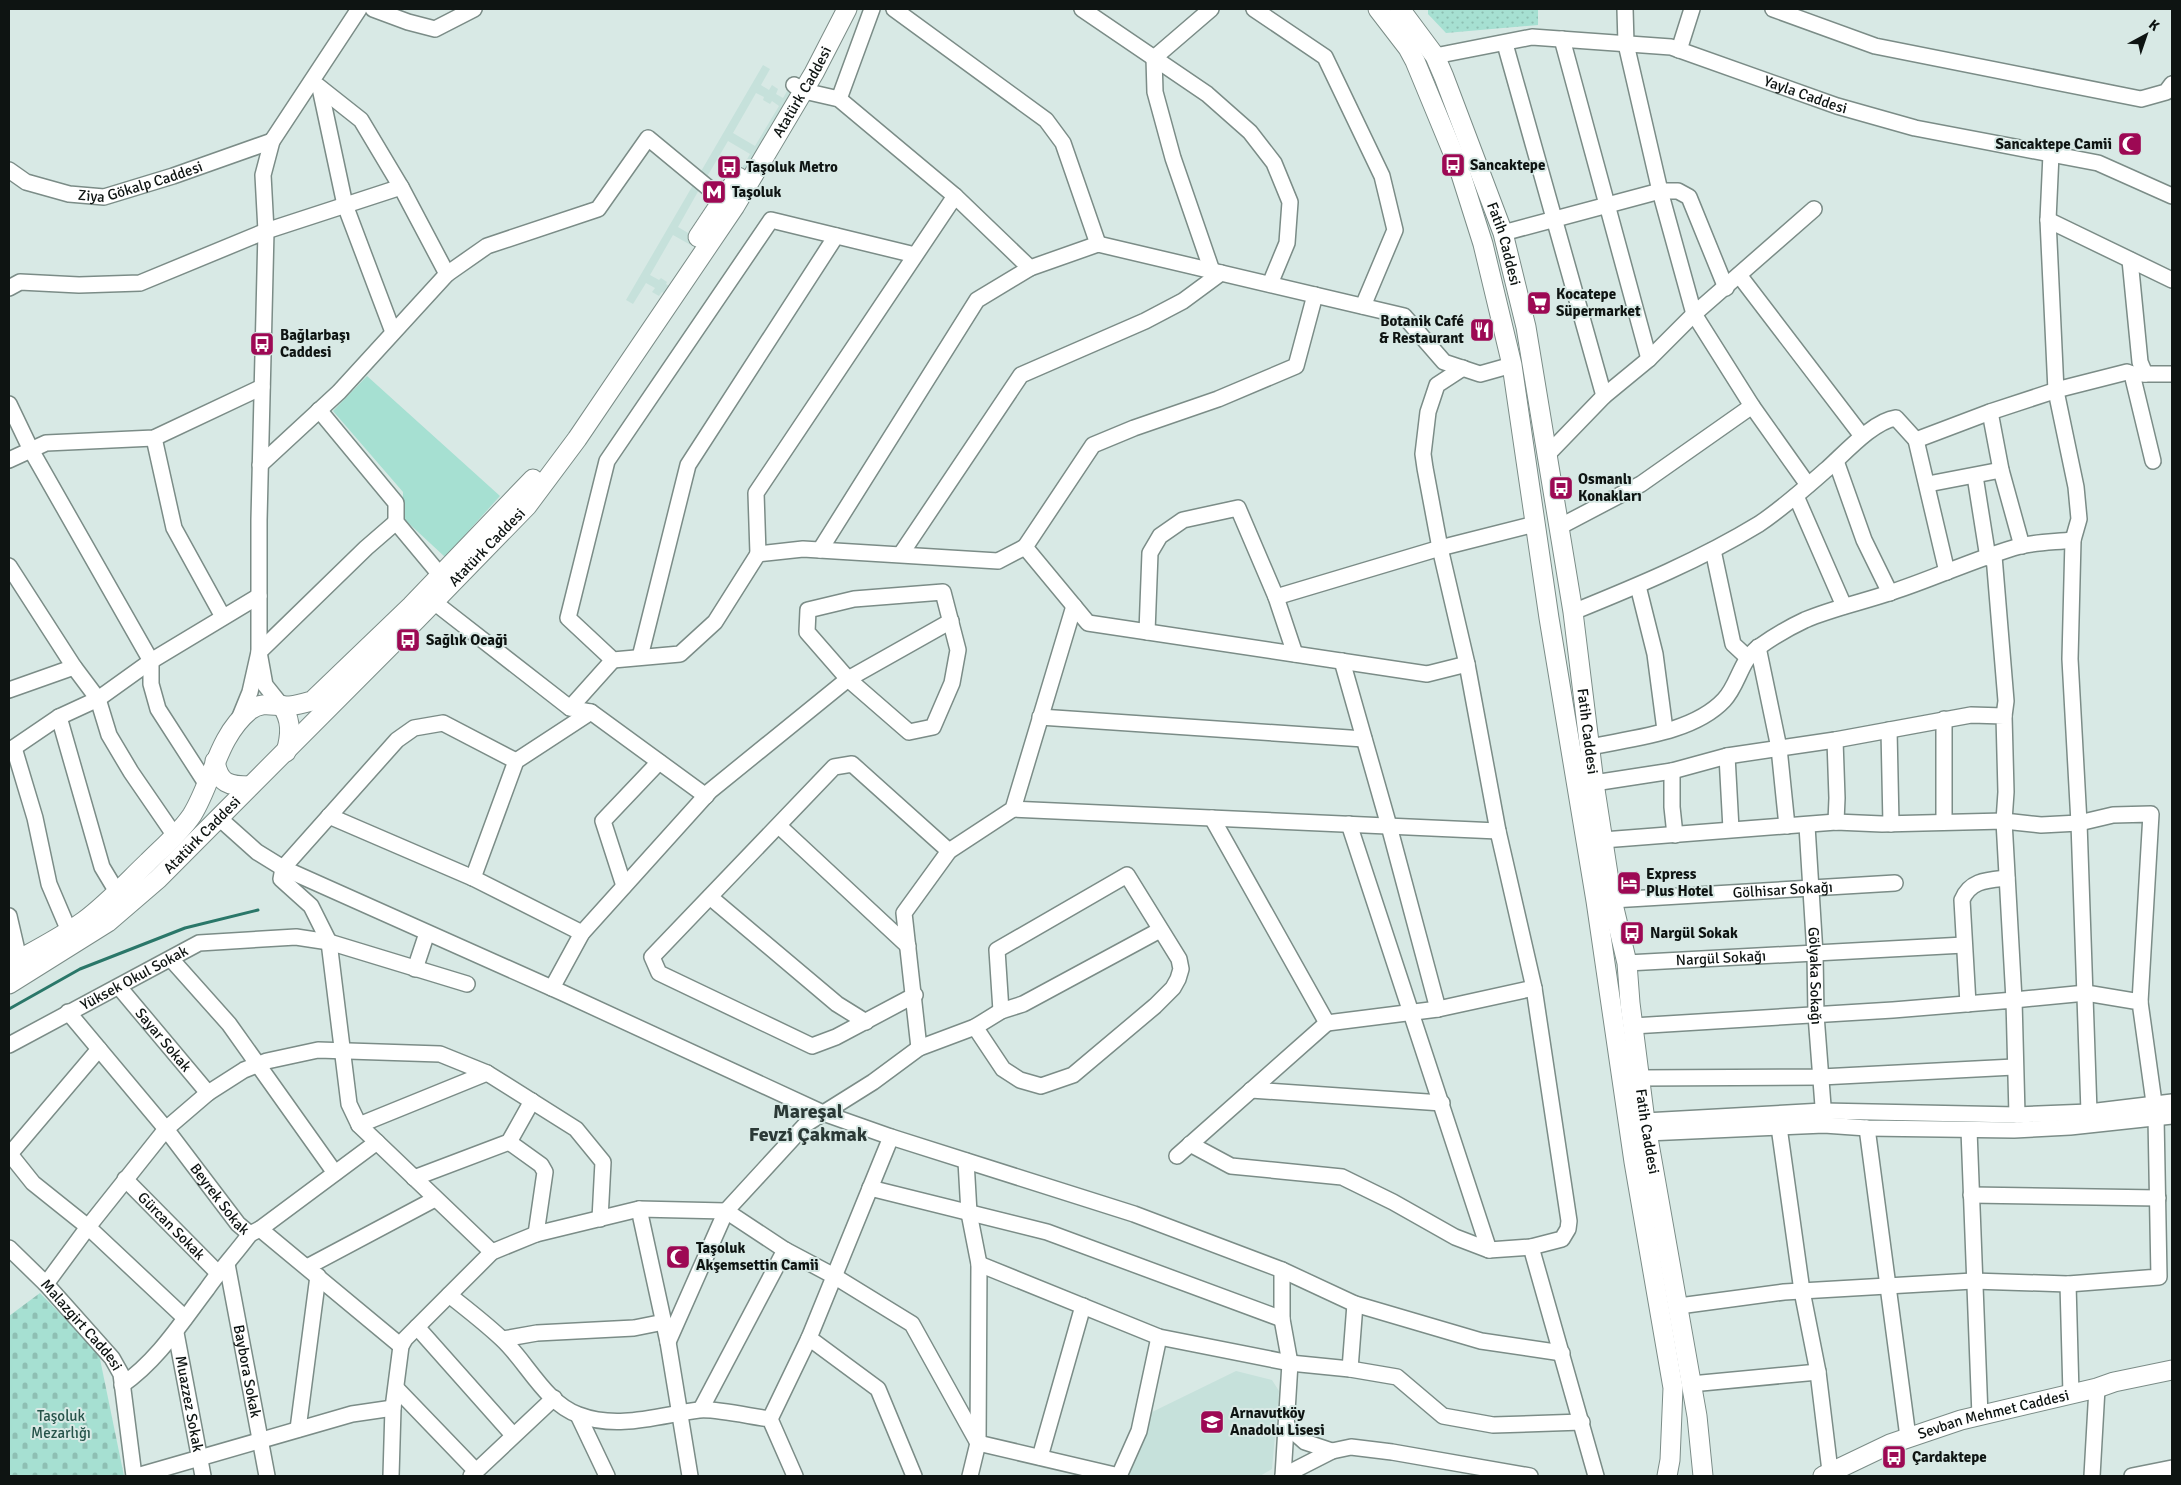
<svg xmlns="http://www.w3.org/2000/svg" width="2181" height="1485" viewBox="0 0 2181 1485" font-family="Signika,sans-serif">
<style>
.built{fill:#c6e1db;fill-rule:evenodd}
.grass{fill:url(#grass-dots)}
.cemetery{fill:url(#cemetery-stones)}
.park{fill:#a6e0d2}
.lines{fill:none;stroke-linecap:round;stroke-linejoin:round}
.stream{stroke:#2a7769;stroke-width:3}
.minor-casing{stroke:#7b8c87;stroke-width:18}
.major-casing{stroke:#7b8c87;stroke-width:21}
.minor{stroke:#fff;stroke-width:15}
.major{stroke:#fff;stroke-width:19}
.labels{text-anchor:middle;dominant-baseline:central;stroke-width:4;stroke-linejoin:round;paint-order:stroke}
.street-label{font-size:15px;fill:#0e1412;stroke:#d8e9e5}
.poi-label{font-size:15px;font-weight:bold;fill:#0e1412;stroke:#d8e9e5;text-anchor:start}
.park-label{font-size:15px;fill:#255249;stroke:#d8e9e5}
.district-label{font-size:20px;font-weight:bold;fill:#2b3936;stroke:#d8e9e5}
</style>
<defs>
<pattern id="grass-dots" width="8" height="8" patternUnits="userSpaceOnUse" patternTransform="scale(1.25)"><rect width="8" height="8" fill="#a6e0d2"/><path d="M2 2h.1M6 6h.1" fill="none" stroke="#8ebfb3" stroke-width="1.8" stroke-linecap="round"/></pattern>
<pattern id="cemetery-stones" width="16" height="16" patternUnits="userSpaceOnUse" patternTransform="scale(1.25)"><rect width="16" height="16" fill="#a6e0d2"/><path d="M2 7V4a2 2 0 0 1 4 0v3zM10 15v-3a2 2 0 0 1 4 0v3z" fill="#8ebfb3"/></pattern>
</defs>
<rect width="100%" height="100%" fill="#d8e9e5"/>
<path class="built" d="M763,65L770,69L761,85L769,90L772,85L778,89L776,94L783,98L792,83L799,87L668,295L662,292L659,296L652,292L655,288L646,283L633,304L626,300ZM756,93L764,97L763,100L770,104L772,101L779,106L755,146L733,133ZM728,141L750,154L728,193L722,186L715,183L713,185L705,180ZM700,188L723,201L700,240L678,227ZM673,235L696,248L672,288L666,284L667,282L661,278L659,280L650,275Z
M1236,1371L1272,1380L1279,1391L1272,1469L1260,1476H1127L1150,1413Z"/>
<path class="grass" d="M1428,9H1538V25L1446,33L1428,14Z"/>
<path class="cemetery" d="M40,1293L99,1354L124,1476H9V1316Z"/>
<path class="park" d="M367,376L500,496L445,557L403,518V492L333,411Z"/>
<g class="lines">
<path class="stream" d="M9,1009L80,969L185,928L258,910"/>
<defs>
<g id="minor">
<path d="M373,9L408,22L435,29L474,9"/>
<path d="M894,9L1046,120L1063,143L1098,244"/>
<path d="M1082,9L1207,94L1250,132L1274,163L1290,202L1287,243L1270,284"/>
<path d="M1211,9L1154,58L1155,92L1173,158L1212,271"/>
<path d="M1254,9L1325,57L1382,176L1395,230L1363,306"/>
<path d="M1625,9L1626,44L1660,191L1694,314L1752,406L1808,485"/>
<path d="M1773,9L1875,46L2141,99L2166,92L2172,84"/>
<path d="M1562,39L1649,359"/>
<path d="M1505,44L1604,396"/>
<path d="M1679,50L1692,9"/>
<path id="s1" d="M1435,56L1532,37L1671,47L1837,106L1915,128L2098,163L2172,196"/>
<path d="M794,85L804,91L839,99L955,196L1030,268L1098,244L1404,316L1444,362L1480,374L1512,365"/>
<path d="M318,86L361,120L401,187L447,274"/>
<path d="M320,88L345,205L393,332"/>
<path d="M839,99L872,9"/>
<path d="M2051,154L2048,220L2056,391L2076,487L2079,519L2073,540L2070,659L2079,823L2089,1112"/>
<path id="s2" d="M9,170L26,182L69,194L104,197L173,176L272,141"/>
<path d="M2048,220L2172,280"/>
<path d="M1503,233L1660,191H1678L1689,197L1726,288"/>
<path d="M915,255L771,220L607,461L568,618L613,660L680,654L715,622L758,554L803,549L998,561L1025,547L1088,623L1427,674L1467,664"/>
<path d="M2130,260L2140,362L2145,374"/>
<path d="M1739,275L1862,436"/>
<path d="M9,288L20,282L79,285L140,283L266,231L401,187"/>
<path d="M2132,374L2153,461"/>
<path d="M9,404L31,450L151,661V684L158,709L207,785"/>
<path d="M319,410L396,503V522L441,576"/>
<path d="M1990,412L2001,470L2022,546"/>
<path d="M154,438L174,528L223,617"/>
<path d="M1916,440L1947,572"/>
<path d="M1546,456L1604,396L1649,359L1694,314L1814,209"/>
<path d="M9,460L46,443L154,438L262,387"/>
<path d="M1836,461L1864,540L1890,593"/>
<path d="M260,465L339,392L447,274L487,246L598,209L648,138L723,200"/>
<path d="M1975,476L1988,558"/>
<path d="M1928,484L2001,470"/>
<path d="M1796,496L1844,606"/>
<path d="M1559,527L1641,484L1752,406"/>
<path d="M1025,547L1093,445L1134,428L1218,399L1296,366L1315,295"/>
<path d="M820,550L977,300L1030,268"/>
<path d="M1713,550L1733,644L1747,657"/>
<path d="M758,554L756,493L955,196"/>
<path d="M901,554L1021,375L1145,321L1183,301L1221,273"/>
<path d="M1994,556L2006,701L2004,716"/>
<path d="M9,566L74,667L98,699L109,735L131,772L175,836"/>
<path d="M1638,586L1655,654L1665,730"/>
<path d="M943,592L958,650L952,683L933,727L909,732L848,679L807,632L808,610L854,599Z"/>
<path d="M1276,597L1440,548L1535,524"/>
<path d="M434,602L570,708L591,712L706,796"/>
<path d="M1573,612C1637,586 1700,560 1759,524C1783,508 1805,488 1827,469C1844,454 1873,421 1896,418L1916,440L1990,412L2060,389L2127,372L2132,374H2172"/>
<path d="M1147,632L1150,553L1160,536L1183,520L1238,508L1276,597L1295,654"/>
<path d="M1758,647L1779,748L1787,826"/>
<path d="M640,657L688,465L836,236"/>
<path d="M1342,661L1389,826L1438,1009"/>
<path d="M9,690L74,667"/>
<path d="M281,705L265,685L259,652V520L266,231L263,175L272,141L359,9"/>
<path d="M570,708L613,660"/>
<path d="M59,717L102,867L117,892"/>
<path d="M1040,717L1364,739"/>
<path d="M239,719L250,692L259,652L366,548L396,522"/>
<path d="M1889,730L1891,824"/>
<path d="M1835,740L1837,798L1836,822"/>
<path d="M1590,747C1632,738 1693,733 1724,700C1739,684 1740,660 1759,647C1773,637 1790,627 1805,620C1833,608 1863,602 1892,592C1935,578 1977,558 2020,546C2037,542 2056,542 2073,540"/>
<path d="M14,748L35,818L49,884L69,931"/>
<path d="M9,751L59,717L98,699L151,661L259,596"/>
<path d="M1727,756L1731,829"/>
<path d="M1672,771V807L1675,835"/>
<path d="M1594,783L1672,771L1727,756L1835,740L1971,715L2004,716L2006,792L2004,821L2014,1000L2086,993L2140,1002L2156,1117L2159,1277L2068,1284L1973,1281L1784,1292L1679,1306"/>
<path d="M1013,809L1498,831"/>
<path d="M329,816L473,878L582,933"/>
<path d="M219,818L257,852L283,868L563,993L823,1113L891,1137L1134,1214L1282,1270L1355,1304L1481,1341L1562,1353"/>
<path d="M1212,818L1327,1023L1438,1009L1534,988"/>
<path d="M1944,821V719"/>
<path d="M1349,824L1489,1250"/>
<path d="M779,826L908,946"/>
<path id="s3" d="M1807,826L1815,954L1816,1015L1824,1119"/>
<path d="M1603,840L1836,822L1882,824L2004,821L2041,825L2079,823L2113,815L2151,814L2140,1002"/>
<path d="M473,878L516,761L591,712"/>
<path d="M624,886L603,821L659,762"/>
<path d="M710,897L837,1004L866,1022"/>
<path id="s4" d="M1612,900L1895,883"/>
<path d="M9,916L19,959"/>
<path d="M171,959L229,1024L335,1173"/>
<path id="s5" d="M1627,963L1964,945"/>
<path d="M415,969L427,933"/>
<path id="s6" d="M119,987L208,1093"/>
<path d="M552,988L582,933L710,791L848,679L951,621"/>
<path d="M915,995L836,1037L812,1046L659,973L652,957L834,767L852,764L949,851"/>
<path d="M1968,1004L1962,900C1970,880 1988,880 2007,878"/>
<path id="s7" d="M68,1012L166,1129L238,1224L250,1234L260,1229L401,1346"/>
<path d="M1633,1026L1893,1010L2014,1000L2017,1115"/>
<path d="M975,1027L1003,1069L1020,1080L1041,1086L1073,1075L1155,1006L1173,988L1178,979L1181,969L1179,959L1127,875L997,950L1001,1011"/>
<path id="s8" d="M9,1045L199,943L296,937L329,942L467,984"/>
<path d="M919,1048L904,913L949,851L1013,809L1074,606"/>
<path d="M1639,1078L1821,1077L2014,1067"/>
<path d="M1251,1090L1442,1103"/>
<path d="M1645,1121L1823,1111L2017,1115L2089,1112L2172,1102"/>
<path d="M359,1125L487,1073"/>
<path d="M1779,1127L1802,1291L1818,1372L1830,1471"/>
<path d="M1867,1128L1908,1437"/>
<path d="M1969,1130L1980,1416"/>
<path d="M1647,1133L1824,1125L1867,1128L2014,1130L2070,1127L2172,1116"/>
<path d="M509,1142L541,1165L545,1172L536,1234"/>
<path d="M1190,1144L1231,1166L1342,1177L1393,1202L1455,1237L1489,1250L1531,1247L1562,1239L1568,1229L1569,1221L1534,988L1498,831L1467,664L1440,548L1425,468L1423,454L1428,412L1437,385L1463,368"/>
<path d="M9,1153L33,1183L88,1227L185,1318"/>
<path d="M10,1154L99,1049"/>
<path d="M1177,1156L1327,1023"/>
<path d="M966,1161L969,1213L979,1264L978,1443L970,1476"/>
<path d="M414,1178L509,1142L532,1101"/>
<path id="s9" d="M125,1179L218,1273"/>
<path d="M870,1188L1047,1232L1282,1319"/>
<path d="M1971,1195L2158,1198"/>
<path d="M639,1209L668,1342L690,1476"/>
<path d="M260,1229L377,1142"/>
<path d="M1531,1247L1596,1476"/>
<path id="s10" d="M9,1248L46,1284L112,1358L121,1374L134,1476"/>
<path d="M492,1252L359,1125L349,1104L329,942L311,906L281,879L283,868L397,740L414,728L443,723L516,761"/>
<path id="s11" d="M227,1264L267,1476"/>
<path d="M979,1264L1159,1337L1290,1363L1350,1369L1397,1377L1443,1416L1493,1425L1582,1422"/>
<path d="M307,1267L435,1199"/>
<path d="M1282,1270V1319L1290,1363L1283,1476"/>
<path d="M46,1284L88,1227L166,1129L208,1093L244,1070L267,1061L318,1050L440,1054L487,1073L576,1129L603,1162L600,1219"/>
<path d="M2068,1284L2071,1394"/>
<path d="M449,1295C467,1309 485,1323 502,1339C527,1362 545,1403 579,1415C618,1430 660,1415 699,1410C714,1408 753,1417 770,1419L795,1476"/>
<path d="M417,1327L513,1435"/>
<path id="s12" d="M176,1333L203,1476"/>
<path d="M809,1338L878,1389L914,1476"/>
<path d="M503,1339L537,1333L634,1328L664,1322"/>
<path d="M668,1342L726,1211L806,1124L873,1082L919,1048L975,1027L1001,1011L1023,1004L1160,930"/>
<path d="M1350,1369L1355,1304"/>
<path d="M1691,1384L1818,1372"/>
<path d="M122,1385C158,1360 181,1323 207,1289C220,1270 236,1253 250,1234"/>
<path d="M397,1389L476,1471"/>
<path d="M701,1409L785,1250"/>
<path d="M578,1415L607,1476"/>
<path d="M770,1419L809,1338L891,1137"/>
<path d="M1288,1427L1305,1442L1332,1451"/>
<path d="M298,1429L318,1276"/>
<path d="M1040,1457L1083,1306"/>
<path d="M137,1476L352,1414L393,1408"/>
<path d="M391,1476L393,1408L401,1346L405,1339L492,1252L536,1234L639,1209L726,1211L785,1250L834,1276L912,1324L978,1443L1119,1476"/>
<path d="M471,1476L554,1398"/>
<path d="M1119,1476L1139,1431L1159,1337"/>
<path d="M1283,1476L1332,1451L1351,1447L1392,1452L1530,1476"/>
<path d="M2092,1476L2097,1388"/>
<path d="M2132,1476L2172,1468"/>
</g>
<g id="major">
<path d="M1378,9L1408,48L1415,61L1458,165L1483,244L1512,365L1549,618L1596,901L1634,1162L1673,1388L1670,1460L1667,1476"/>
<path id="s13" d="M1400,9L1435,56L1444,77L1503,233L1526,327L1573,612L1594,783L1612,900L1627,963L1630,1003L1645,1121L1697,1416L1703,1476"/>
<path d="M698,237L738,177"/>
<path d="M281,705C292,719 291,735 286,752"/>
<path d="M215,761C219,784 229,786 250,786"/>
<path d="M9,965C34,951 60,938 84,921C107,904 127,882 148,862C163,847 180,833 192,815C213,781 217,737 250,710C263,701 272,706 286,706C295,706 303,703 312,701L411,606L533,479"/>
<path id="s14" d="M9,984L108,922L158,879L417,619L527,506L577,439L735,206L814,73L847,9"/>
<path id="s15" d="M1823,1476L1890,1444L1961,1420L2097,1388L2114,1382L2172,1370"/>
</g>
</defs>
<use href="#minor" class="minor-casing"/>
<use href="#major" class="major-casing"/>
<use href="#minor" class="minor"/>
<use href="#major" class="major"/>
</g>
<defs>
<symbol id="mosque-square" viewBox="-11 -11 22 22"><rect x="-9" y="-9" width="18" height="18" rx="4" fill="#9d0954" stroke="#d8e9e5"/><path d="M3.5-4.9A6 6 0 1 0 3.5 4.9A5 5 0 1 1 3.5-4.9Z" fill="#fff"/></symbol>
<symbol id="bus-square" viewBox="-11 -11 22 22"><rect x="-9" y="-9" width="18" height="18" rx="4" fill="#9d0954" stroke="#d8e9e5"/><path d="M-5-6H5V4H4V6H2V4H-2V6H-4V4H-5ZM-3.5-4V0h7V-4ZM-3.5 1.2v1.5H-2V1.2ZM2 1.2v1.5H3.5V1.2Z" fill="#fff"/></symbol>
<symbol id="metro-square" viewBox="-11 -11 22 22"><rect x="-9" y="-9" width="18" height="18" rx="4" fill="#9d0954" stroke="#d8e9e5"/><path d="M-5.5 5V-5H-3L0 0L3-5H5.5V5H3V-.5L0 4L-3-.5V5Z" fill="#fff"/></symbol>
<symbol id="supermarket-square" viewBox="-11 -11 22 22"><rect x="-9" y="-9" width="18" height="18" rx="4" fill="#9d0954" stroke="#d8e9e5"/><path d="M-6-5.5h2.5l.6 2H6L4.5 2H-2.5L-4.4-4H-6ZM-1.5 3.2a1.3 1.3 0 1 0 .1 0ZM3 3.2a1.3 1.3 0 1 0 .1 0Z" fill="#fff"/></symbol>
<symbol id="restaurant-square" viewBox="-11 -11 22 22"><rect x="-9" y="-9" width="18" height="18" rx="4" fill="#9d0954" stroke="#d8e9e5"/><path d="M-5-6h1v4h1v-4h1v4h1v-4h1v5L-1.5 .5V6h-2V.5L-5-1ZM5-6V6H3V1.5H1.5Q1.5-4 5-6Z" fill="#fff"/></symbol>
<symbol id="hotel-square" viewBox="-11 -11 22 22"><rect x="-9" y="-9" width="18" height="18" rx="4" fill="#9d0954" stroke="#d8e9e5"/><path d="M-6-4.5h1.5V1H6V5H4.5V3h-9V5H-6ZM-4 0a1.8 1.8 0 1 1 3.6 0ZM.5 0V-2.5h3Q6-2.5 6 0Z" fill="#fff"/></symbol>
<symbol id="school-square" viewBox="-11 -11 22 22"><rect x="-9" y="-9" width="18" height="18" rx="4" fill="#9d0954" stroke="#d8e9e5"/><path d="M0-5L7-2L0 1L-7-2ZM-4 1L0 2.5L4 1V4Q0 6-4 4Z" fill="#fff"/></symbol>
</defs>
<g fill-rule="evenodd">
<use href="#mosque-square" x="2116" y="130" width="28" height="28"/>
<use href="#bus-square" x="1439" y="151" width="28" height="28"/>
<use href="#bus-square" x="715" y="153" width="28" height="28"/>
<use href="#metro-square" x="700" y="178" width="28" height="28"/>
<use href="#supermarket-square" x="1525" y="289" width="28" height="28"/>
<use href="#restaurant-square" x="1468" y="316" width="28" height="28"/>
<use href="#bus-square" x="248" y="330" width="28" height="28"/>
<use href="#bus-square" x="1547" y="474" width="28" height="28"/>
<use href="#bus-square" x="394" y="626" width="28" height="28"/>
<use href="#hotel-square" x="1615" y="869" width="28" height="28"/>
<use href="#bus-square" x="1618" y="919" width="28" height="28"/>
<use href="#mosque-square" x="664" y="1243" width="28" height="28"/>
<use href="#school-square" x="1198" y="1408" width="28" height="28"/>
<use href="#bus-square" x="1880" y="1443" width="28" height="28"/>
</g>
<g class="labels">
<g class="street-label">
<text stroke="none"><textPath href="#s14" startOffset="1205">Atatürk Caddesi</textPath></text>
<text stroke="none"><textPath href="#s1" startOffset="381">Yayla Caddesi</textPath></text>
<text stroke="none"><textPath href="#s2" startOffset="139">Ziya Gökalp Caddesi</textPath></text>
<text stroke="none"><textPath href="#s13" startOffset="259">Fatih Caddesi</textPath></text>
<text stroke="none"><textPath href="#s14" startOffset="650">Atatürk Caddesi</textPath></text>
<text stroke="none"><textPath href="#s13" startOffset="754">Fatih Caddesi</textPath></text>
<text stroke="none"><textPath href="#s14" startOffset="245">Atatürk Caddesi</textPath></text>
<text stroke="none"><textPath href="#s4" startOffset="171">Gölhisar Sokağı</textPath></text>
<text stroke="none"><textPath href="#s5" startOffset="94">Nargül Sokağı</textPath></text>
<text stroke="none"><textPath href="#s3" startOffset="150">Gölyaka Sokağı</textPath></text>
<text stroke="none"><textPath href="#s8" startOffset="142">Yüksek Okul Sokak</textPath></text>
<text stroke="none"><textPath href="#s6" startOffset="69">Sayar Sokak</textPath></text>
<text stroke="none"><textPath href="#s13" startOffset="1159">Fatih Caddesi</textPath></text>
<text stroke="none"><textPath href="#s7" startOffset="241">Beyrek Sokak</textPath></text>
<text stroke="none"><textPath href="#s9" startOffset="66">Gürcan Sokak</textPath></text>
<text stroke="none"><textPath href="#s10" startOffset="106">Malazgirt Caddesi</textPath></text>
<text stroke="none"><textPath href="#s11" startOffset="109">Baybora Sokak</textPath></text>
<text stroke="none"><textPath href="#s12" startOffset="72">Muazzez Sokak</textPath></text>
<text stroke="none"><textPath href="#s15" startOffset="182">Sevban Mehmet Caddesi</textPath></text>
</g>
<g class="poi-label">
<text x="2112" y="144" text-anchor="end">Sancaktepe Camii</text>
<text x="1470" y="165">Sancaktepe</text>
<text x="746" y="167">Taşoluk Metro</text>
<text x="732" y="192">Taşoluk</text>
<text x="1556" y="294">Kocatepe<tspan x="1556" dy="17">Süpermarket</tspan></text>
<text x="1464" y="321" text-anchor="end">Botanik Café<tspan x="1464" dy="17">&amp; Restaurant</tspan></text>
<text x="280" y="335">Bağlarbaşı<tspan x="280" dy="17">Caddesi</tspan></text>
<text x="1578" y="479">Osmanlı<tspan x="1578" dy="17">Konakları</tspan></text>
<text x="426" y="640">Sağlık Ocaği</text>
<text x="1646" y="874">Express<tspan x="1646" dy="17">Plus Hotel</tspan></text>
<text x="1650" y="933">Nargül Sokak</text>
<text x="696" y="1248">Taşoluk<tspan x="696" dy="17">Akşemsettin Camii</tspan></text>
<text x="1230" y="1413">Arnavutköy<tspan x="1230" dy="17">Anadolu Lisesi</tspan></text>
<text x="1912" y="1457">Çardaktepe</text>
</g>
<g class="park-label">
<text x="61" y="1416">Taşoluk<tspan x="61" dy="17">Mezarlığı</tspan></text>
</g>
<g class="district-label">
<text x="808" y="1111">Mareşal<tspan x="808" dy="23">Fevzi Çakmak</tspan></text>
</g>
</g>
<rect width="2181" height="1485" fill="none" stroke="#0e1412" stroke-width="20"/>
<g transform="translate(2146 35) rotate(40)" stroke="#d8e9e5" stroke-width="4" paint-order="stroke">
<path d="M0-4L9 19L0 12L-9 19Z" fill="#0e1412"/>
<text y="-8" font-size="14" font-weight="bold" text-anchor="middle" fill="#0e1412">K</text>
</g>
</svg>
